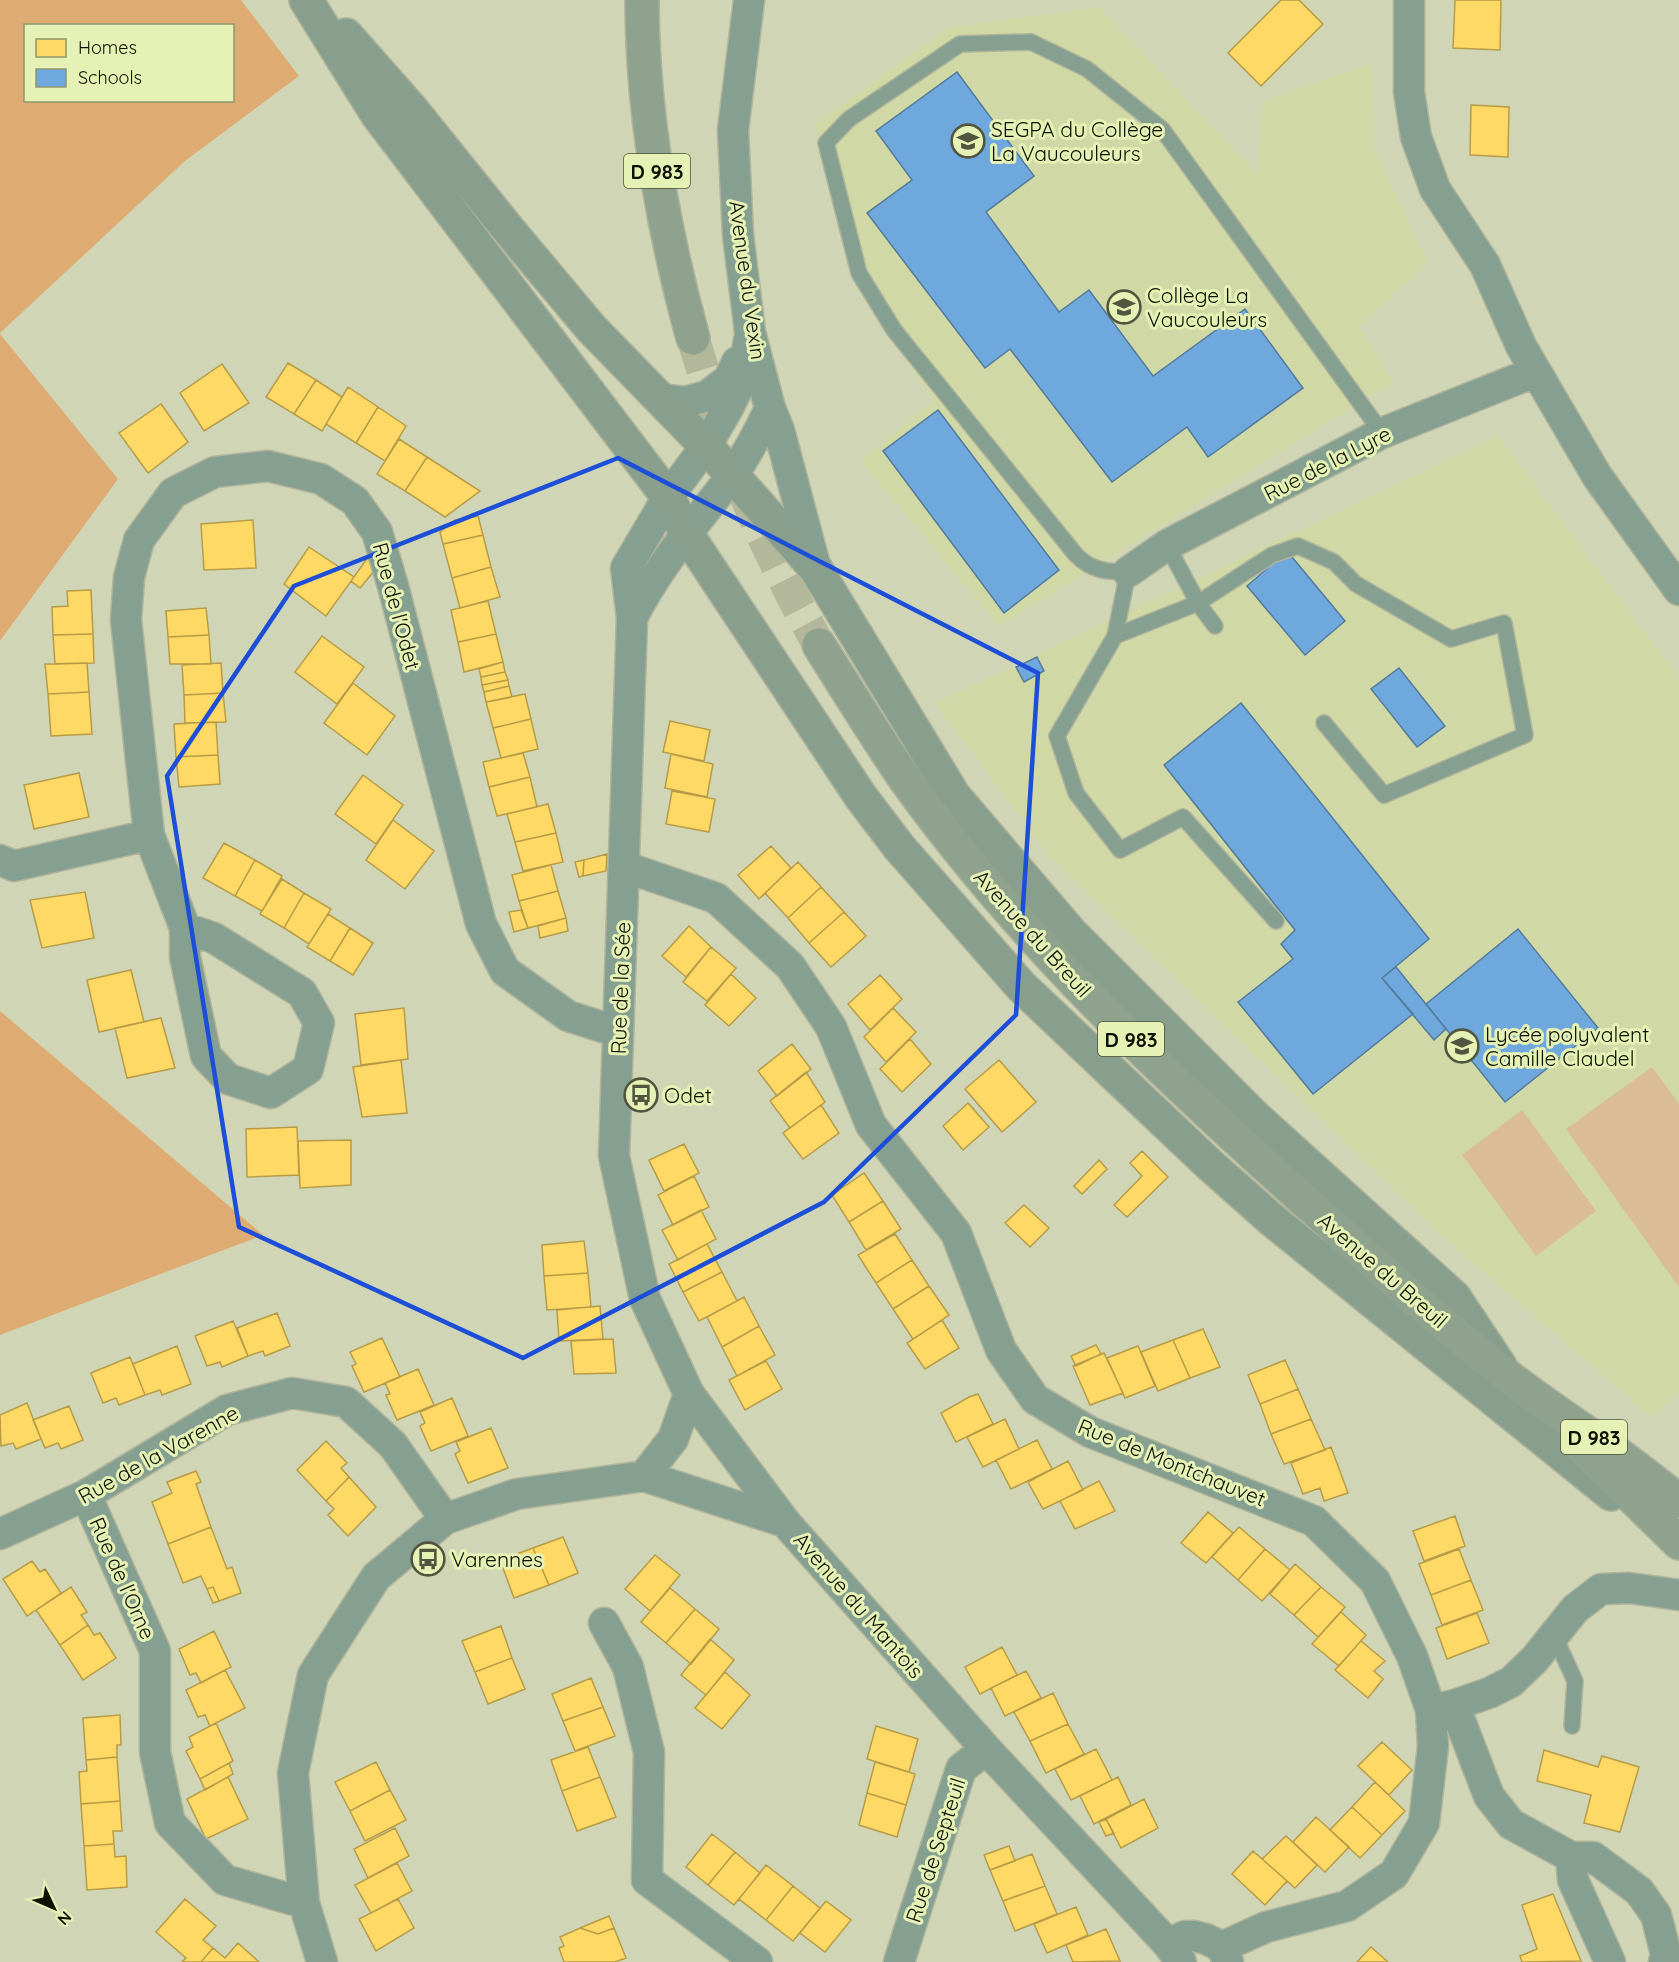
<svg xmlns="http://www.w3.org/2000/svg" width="1679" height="1962" viewBox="0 0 1679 1962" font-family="Quicksand,sans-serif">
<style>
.built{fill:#d0d9a5}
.green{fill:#dabc95}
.forest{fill:#deac72;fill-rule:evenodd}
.homes{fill:#ffd966;stroke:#b69c47;stroke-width:1.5}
.schools{fill:#6fa8dc;stroke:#527a9a;stroke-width:1.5}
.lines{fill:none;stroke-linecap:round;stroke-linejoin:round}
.primary-tunnel{stroke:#b3b89a;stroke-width:33;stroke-dasharray:33 16;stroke-linecap:butt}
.service-casing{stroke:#afb49b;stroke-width:18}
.minor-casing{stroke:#afb49b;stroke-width:33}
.secondary-casing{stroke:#afb49b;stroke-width:36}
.primary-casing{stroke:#afb49b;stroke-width:36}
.service{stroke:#859f90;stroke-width:15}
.minor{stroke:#859f90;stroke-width:30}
.secondary{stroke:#899f8d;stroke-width:33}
.primary{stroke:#8fa28e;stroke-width:33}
.marked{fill:none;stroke:#1d4ed8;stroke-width:4.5;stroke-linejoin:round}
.labels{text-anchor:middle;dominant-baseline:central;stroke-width:6;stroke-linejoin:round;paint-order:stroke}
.shield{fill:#e6f1b5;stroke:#4e5336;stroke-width:1.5}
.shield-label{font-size:20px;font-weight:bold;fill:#0d0f00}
.poi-label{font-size:21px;fill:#0d0f00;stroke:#e6f1b5;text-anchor:start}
.street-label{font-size:21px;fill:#0d0f00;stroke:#e6f1b5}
</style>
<rect width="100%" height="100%" fill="#d0d6b5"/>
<path class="built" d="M1099,7L1257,174L1263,101L1372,63L1374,149L1428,263L1359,326L1393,382L999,626L861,461L934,400L857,289L815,124L948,28Z
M1498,436L1679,678V1391L1652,1418L1442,1236L1050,857L935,703Z"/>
<path class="green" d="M1652,1067L1679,1104V1287L1566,1129Z
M1522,1110L1596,1211L1536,1256L1462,1155Z"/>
<path class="forest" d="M0,0H241L299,76L185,161L0,333ZM26,26H232V100H26Z
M0,334L118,479L0,641Z
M0,1011L263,1235L0,1335Z"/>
<path class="homes" d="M1281,0H1299L1323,24L1261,86L1228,53Z
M1455,0H1501L1500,50L1453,48Z
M1471,105L1509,107L1508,157L1470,155Z
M288,363L316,380L294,414L266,397Z
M222,364L249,403L204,431L180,393Z
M316,380L342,397L322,431L294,414Z
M348,387L378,407L356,443L326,424Z
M161,404L188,442L148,473L119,433Z
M378,407L406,426L385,461L356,443Z
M399,439L427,457L405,491L377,474Z
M427,457L480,491L445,517L405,491Z
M478,516L483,535L443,544L440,532L455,520Z
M253,520L256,568L204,570L201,524Z
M483,535L491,567L452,578L443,544Z
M309,547L354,577L326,616L284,584Z
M374,549L379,565L360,588L351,581Z
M491,567L500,597L460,608L452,578Z
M91,590L93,634L53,635L52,607L68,606L67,591Z
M488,601L496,634L458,642L451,610Z
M206,608L209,635L168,637L166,611Z
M93,634L94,663L55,664L53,635Z
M496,634L503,662L464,672L458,642Z
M209,635L211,664H170L168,637Z
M322,636L364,667L337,704L295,672Z
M503,662L505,672L481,677L479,669Z
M87,663L89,692L48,694L45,664Z
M221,663L223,693L184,695L182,665Z
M505,672L508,680L482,685L481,677Z
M508,680L509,686L484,692L482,685Z
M353,683L395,716L367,755L324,723Z
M509,686L512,697L486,702L484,692Z
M89,692L92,734L51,736L48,694Z
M223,693L226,722L185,723L184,695Z
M525,694L531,719L493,728L486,702Z
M531,719L538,749L501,758L493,728Z
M670,721L710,730L704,761L663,752Z
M216,722L218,755L176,757L174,724Z
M523,753L530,777L489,787L483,762Z
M671,754L713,764L707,797L665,788Z
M218,755L220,784L179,787L176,757Z
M79,773L89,817L34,829L24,785Z
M363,775L403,805L376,844L335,814Z
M530,777L537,807L497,816L489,787Z
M672,791L715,799L709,832L666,824Z
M548,804L556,833L515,842L507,814Z
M393,820L434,851L405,889L366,860Z
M556,833L563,862L523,871L515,842Z
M224,843L255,860L235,896L203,878Z
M771,846L791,868L759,899L738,875Z
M607,854L606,871L583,876L584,860Z
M255,860L282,876L262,911L235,896Z
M584,860L583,876L579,877L575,862Z
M798,862L821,887L788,918L765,893Z
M551,865L558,891L519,901L512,875Z
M282,879L304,893L284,928L260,914Z
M821,887L844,912L809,943L788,918Z
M558,891L566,918L528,928L519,901Z
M85,892L94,938L42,948L30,900Z
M304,893L331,909L309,944L284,928Z
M521,910L528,928L514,932L509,912Z
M844,912L866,936L831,967L809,943Z
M328,914L350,928L330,961L307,947Z
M566,918L568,931L540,938L538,926Z
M689,926L711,947L686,977L662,956Z
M350,928L373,943L353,975L330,961Z
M711,947L736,968L707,1001L683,982Z
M131,970L144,1022L99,1032L87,980Z
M731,974L756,998L729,1026L705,1005Z
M880,975L902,999L870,1030L848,1004Z
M404,1008L408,1059L361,1065L355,1014Z
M893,1008L916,1032L886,1062L864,1037Z
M161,1018L175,1068L127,1078L115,1028Z
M910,1039L931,1064L902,1092L880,1069Z
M792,1044L811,1069L777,1096L758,1071Z
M401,1060L407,1113L362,1117L353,1067Z
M999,1060L1036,1102L1002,1132L965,1089Z
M806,1072L825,1102L790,1128L770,1101Z
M968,1103L989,1127L963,1150L943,1126Z
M821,1105L839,1133L803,1159L783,1133Z
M297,1127L299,1175L247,1177L246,1129Z
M351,1140V1185L300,1188L298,1141Z
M684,1144L699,1173L664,1191L649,1160Z
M1142,1151L1168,1177L1127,1217L1114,1205L1142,1176L1130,1163Z
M1099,1160L1107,1169L1082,1194L1074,1186Z
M864,1173L883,1201L849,1222L832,1195Z
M694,1176L709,1207L673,1225L658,1195Z
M883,1201L901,1229L866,1250L849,1222Z
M1024,1205L1049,1228L1030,1247L1005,1223Z
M701,1210L716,1239L678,1260L662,1230Z
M895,1234L912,1260L876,1283L858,1255Z
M584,1241L588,1273L544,1276L542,1245Z
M707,1244L722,1272L683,1292L669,1264Z
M912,1260L929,1286L893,1309L876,1283Z
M722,1272L737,1301L699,1321L683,1292Z
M588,1273L591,1307L547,1310L544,1276Z
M929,1286L949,1315L913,1339L893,1309Z
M744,1297L759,1326L722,1347L707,1317Z
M600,1306L603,1339L559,1341L557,1310Z
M277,1313L290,1346L265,1356L263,1351L248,1356L237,1328Z
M942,1320L959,1348L925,1369L907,1343Z
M233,1321L248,1356L222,1367L220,1362L207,1366L195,1336Z
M759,1326L775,1355L737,1376L722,1347Z
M1203,1329L1220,1367L1190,1378L1173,1340Z
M382,1338L400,1377L364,1392L352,1366L356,1364L350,1352Z
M613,1339L616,1373L574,1374L571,1341Z
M1173,1340L1190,1378L1158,1391L1141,1352Z
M1096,1345L1101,1354L1076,1366L1071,1356Z
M177,1346L191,1384L162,1395L160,1390L145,1395L133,1364Z
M1138,1346L1155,1386L1125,1398L1107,1358Z
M1104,1353L1123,1393L1090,1405L1073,1366Z
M130,1357L145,1395L119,1405L116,1398L103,1403L91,1373Z
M1285,1360L1298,1389L1260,1404L1248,1375Z
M766,1361L782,1389L745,1410L729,1380Z
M418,1369L434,1405L397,1420L386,1395L390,1394L385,1383Z
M1298,1389L1311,1419L1271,1434L1260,1404Z
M978,1394L993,1424L956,1442L941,1413L969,1397Z
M452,1398L468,1436L431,1451L420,1426L425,1423L420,1412Z
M27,1403L41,1439L16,1449L13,1443L1,1446L0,1415Z
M69,1406L83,1440L61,1449L58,1443L45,1448L33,1420Z
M1005,1419L1019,1449L983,1467L967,1437Z
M1311,1419L1325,1450L1284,1464L1271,1434Z
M491,1428L508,1468L468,1483L455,1454L460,1451L456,1442Z
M1037,1440L1052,1469L1011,1489L996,1460Z
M326,1441L347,1463L341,1468L349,1477L326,1501L297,1470Z
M1331,1447L1348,1493L1324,1501L1320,1488L1303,1494L1291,1463Z
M1068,1461L1083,1490L1043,1509L1028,1482Z
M196,1471L201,1482L196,1484L211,1527L168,1544L152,1502L172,1493L167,1482Z
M349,1477L376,1507L348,1536L328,1515L334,1509L326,1501Z
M1099,1481L1115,1511L1075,1529L1060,1501Z
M1208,1512L1233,1533L1206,1563L1181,1543Z
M1455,1516L1465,1546L1424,1561L1413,1531Z
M211,1527L227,1569L232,1567L241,1593L219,1601L213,1587L207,1589L201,1576L183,1583L168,1544Z
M1239,1527L1265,1549L1238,1580L1212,1557Z
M563,1537L578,1573L549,1585L533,1548Z
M533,1548L549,1585L514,1598L500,1560Z
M1265,1549L1290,1570L1262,1601L1238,1580Z
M1459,1549L1471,1580L1431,1595L1419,1564Z
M655,1555L680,1575L650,1611L625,1589Z
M32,1561L40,1572L45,1569L61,1593L27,1616L3,1579Z
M1295,1564L1321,1587L1294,1615L1270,1594Z
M1471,1580L1483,1610L1442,1625L1431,1595Z
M71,1587L87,1612L81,1615L88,1625L60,1645L36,1610Z
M213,1587L219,1601L213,1603L207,1589Z
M1321,1587L1345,1607L1318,1637L1294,1615Z
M670,1588L695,1609L666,1643L641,1622Z
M695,1609L719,1629L691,1664L666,1643Z
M1341,1612L1366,1635L1339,1666L1312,1644Z
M1477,1613L1489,1643L1447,1659L1436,1628Z
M88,1625L94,1635L100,1633L116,1658L83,1680L60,1645Z
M501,1626L512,1658L475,1672L462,1641Z
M214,1631L231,1667L201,1683L196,1673L190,1675L179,1649Z
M710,1639L734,1660L706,1695L681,1675Z
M1361,1641L1385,1661L1374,1671L1383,1679L1368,1698L1335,1670Z
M1002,1647L1017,1675L980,1694L965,1667Z
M512,1658L525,1689L488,1704L475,1672Z
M225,1670L245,1708L210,1726L205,1715L198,1717L186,1690Z
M1026,1671L1041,1698L1005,1716L991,1688Z
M725,1672L750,1695L722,1729L695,1708Z
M591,1678L603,1707L563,1721L552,1694Z
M1053,1693L1068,1724L1030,1741L1014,1712Z
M603,1707L615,1736L575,1751L563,1721Z
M120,1715L121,1745H117V1757L86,1760L83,1718Z
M216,1723L233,1761L200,1779L186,1751L193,1747L189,1737Z
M1068,1724L1084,1754L1046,1773L1030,1741Z
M876,1726L918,1739L909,1772L867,1759Z
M1382,1742L1412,1770L1389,1795L1358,1766Z
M588,1747L600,1777L562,1791L551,1760Z
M1096,1749L1112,1780L1071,1800L1055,1769Z
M1544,1750L1598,1767L1602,1756L1639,1767L1620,1832L1584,1823L1591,1795L1537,1781Z
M117,1757L120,1801L81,1804L79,1772L87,1771L86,1760Z
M376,1762L390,1790L350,1811L335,1782Z
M875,1762L915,1774L906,1805L867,1793Z
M229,1763L233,1774L205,1790L200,1779Z
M228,1777L248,1819L206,1839L187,1799Z
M600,1777L616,1817L577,1831L562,1791Z
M1118,1777L1131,1805L1094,1824L1080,1796Z
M1375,1782L1405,1811L1382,1835L1352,1807Z
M390,1790L406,1820L365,1841L350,1811Z
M867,1793L906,1805L897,1837L859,1825Z
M1144,1799L1158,1828L1121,1848L1106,1819Z
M120,1801L122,1831H113L114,1844L84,1846L81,1804Z
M1352,1807L1382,1835L1360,1858L1330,1830Z
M1316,1817L1349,1847L1325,1872L1293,1842Z
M1106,1819L1114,1833L1106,1836L1099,1822Z
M395,1828L409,1856L368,1878L354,1849Z
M712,1834L735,1852L708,1885L686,1867Z
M1286,1836L1317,1865L1295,1888L1262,1859Z
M114,1844L115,1857L126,1856L127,1887L87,1890L84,1846Z
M1009,1846L1015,1861L990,1870L984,1855Z
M1253,1851L1287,1881L1265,1905L1232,1874Z
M735,1852L760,1873L734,1905L708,1885Z
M1032,1854L1045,1886L1003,1901L990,1870Z
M397,1863L412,1891L371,1913L355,1885Z
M766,1865L793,1886L766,1920L739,1899Z
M793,1886L820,1908L793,1941L766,1920Z
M1045,1886L1057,1914L1015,1931L1003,1901Z
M1553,1894L1581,1961L1522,1962L1520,1956L1537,1949L1522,1905Z
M185,1899L216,1926L203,1940L213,1948L201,1962H182L186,1958L156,1932Z
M398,1899L414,1928L376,1951L359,1919Z
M826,1901L851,1920L825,1952L800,1933Z
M1076,1907L1088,1935L1047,1953L1034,1924Z
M609,1916L614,1928L598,1934L580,1928Z
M580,1928L598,1934L614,1928L626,1958L615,1962H564L559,1948L564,1946L560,1937Z
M1106,1929L1120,1961L1073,1962L1066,1945Z
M238,1943L259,1962H201L213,1948L225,1958Z
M1371,1947L1388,1962H1357Z"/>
<path class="schools" d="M957,72L1034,176L986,212L1059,312L1089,290L1153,376L1245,309L1303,388L1208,457L1187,427L1112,482L1010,349L985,368L867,213L912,180L876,131Z
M938,410L1059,570L1004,613L883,451Z
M1287,551L1345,621L1305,655L1247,586Z
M1037,657L1044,671L1024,682L1016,667Z
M1399,668L1445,726L1417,747L1371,689Z
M1241,703L1429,939L1382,978L1413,1014L1313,1094L1238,1002L1293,959L1281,944L1295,930L1164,765Z
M1518,929L1598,1028L1505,1102L1426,1004Z
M1396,967L1446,1029L1434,1040L1382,978Z"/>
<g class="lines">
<path class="primary-tunnel" d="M693,338L719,422
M744,491C765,544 791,595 819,645"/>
<defs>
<path id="service" d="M1167,545L1198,603L1272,555L1298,546L1334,562L1356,584L1451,639L1504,623L1525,735L1384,795L1324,723
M1215,626L1198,603L1115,636L1057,736L1076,793L1120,850L1183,817L1276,921
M1115,636L1128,572C1107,572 1092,571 1076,555L894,330L859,273L826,143L849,119L960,44L1031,42L1087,69L1162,129L1382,433
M1554,1635L1575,1681L1572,1726"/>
<path id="minor" d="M749,0L733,130L738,235L750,332L770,408C759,432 746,456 731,477C696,523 658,566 632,618L614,1156L645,1299L689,1394L785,1522
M1409,0V92L1416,137L1435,189L1485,265L1521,346L1597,476L1679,590
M660,399L685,402L707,396L729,379L737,362
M770,408L779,430L816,569
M1128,572L1167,545L1382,433L1535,372
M632,618L626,568L668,497L706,446L727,410L742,380L749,340
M0,860L14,866L149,835
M625,867L716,898L790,966L831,1027L871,1125L956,1233L1001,1350L1035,1399L1090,1432L1314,1521L1375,1581L1412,1656L1431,1710L1433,1746L1424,1823L1394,1874L1347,1906L1266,1927L1222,1947
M185,928L214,938L302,993L319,1023L308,1069L271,1093L228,1079L206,1056L185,957V928L149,835L126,620L129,577L139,540L173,493L215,472L268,466L321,479L355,501L377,532L393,586L481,924L505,971L568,1016L618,1032
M644,1476L673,1439L689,1394
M86,1495L155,1651V1752L170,1823L225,1880L304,1903
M0,1534L86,1495L227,1410L292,1393L346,1402L393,1445L445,1519
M604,1623L628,1667L649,1752L647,1880L757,1962
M1454,1705L1489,1693L1511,1682L1535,1659L1575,1609L1601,1589L1629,1588L1679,1595
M1431,1710L1454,1705L1489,1796L1511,1824L1571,1857H1593L1639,1891L1656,1915L1666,1954L1664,1962
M1571,1857L1573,1880L1610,1962
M1168,1944L1185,1936H1194L1206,1939L1222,1947L1228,1962
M322,1962L304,1903L293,1773L313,1675L376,1577L445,1519L517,1494L644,1476L785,1522L986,1749L1168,1944L1181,1962
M899,1962L961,1769L986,1749"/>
<path id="secondary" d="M306,0L377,114L668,497L686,533L861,797L899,847L1021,986L1209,1164L1271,1219L1611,1494
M346,35L413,111L508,229L591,328L706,446L816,569L954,796L1071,933L1254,1116L1454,1297L1500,1366"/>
<path id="primary" d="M642,0C642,114 663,229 693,338
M819,645C847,690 875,735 905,779C1021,941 1167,1078 1315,1210C1377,1266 1439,1323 1505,1374C1544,1405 1586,1431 1626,1460C1644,1473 1661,1487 1679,1501
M1581,1447L1679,1543"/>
</defs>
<use href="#service" class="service-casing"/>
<use href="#minor" class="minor-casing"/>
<use href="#secondary" class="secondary-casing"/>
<use href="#primary" class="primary-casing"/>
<use href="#service" class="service"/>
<use href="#minor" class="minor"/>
<use href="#secondary" class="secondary"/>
<use href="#primary" class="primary"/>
</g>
<path class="marked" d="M618,458L1038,673L1016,1015L824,1202L523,1358L239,1227L167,776L294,586Z"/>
<defs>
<symbol id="school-ring" viewBox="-11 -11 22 22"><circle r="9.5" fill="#e6f1b5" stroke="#51553f" stroke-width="1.5"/><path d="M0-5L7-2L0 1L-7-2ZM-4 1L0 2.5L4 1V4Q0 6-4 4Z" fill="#51553f"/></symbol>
<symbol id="bus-ring" viewBox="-11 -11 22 22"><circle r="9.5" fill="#e6f1b5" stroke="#51553f" stroke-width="1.5"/><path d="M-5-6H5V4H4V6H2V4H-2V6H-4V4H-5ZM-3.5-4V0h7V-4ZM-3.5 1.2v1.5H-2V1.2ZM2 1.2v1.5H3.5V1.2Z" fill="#51553f"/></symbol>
</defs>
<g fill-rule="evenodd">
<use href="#school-ring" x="949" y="122" width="38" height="38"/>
<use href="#school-ring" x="1105" y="288" width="38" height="38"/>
<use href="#school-ring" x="1443" y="1027" width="38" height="38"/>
<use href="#bus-ring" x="622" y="1076" width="38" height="38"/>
<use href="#bus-ring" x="409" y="1540" width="38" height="38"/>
</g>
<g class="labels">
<g class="shield">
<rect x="624" y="154" width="66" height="34" rx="4.5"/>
<rect x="1098" y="1022" width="66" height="34" rx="4.5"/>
<rect x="1561" y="1420" width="66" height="34" rx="4.5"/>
</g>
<g class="shield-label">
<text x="657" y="171">D 983</text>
<text x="1131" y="1039">D 983</text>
<text x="1594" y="1437">D 983</text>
</g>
<g class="poi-label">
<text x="991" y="129">SEGPA du Collège<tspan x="991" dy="24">La Vaucouleurs</tspan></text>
<text x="1147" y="295">Collège La<tspan x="1147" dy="24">Vaucouleurs</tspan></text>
<text x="1485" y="1034">Lycée polyvalent<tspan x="1485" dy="24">Camille Claudel</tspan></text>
<text x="664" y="1095">Odet</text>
<text x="451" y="1559">Varennes</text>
</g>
<g class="street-label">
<text transform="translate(748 280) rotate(82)">Avenue du Vexin</text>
<text transform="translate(1327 463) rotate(-27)">Rue de la Lyre</text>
<text transform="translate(397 606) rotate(75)">Rue de l'Odet</text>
<text transform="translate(1033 933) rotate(48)">Avenue du Breuil</text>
<text transform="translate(620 988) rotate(-88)">Rue de la Sée</text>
<text transform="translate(1383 1270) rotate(41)">Avenue du Breuil</text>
<text transform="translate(158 1454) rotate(-29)">Rue de la Varenne</text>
<text transform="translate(1172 1462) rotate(22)">Rue de Montchauvet</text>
<text transform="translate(123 1578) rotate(66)">Rue de l'Orne</text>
<text transform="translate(859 1605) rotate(49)">Avenue du Mantois</text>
<text transform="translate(935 1850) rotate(-72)">Rue de Septeuil</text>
</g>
</g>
<rect x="24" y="24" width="210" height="78" fill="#e6f1b5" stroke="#8f976d" stroke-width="1.5"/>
<rect x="36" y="39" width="30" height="18" fill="#ffd966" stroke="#8f976d" stroke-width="1.5"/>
<text x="78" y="54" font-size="18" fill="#0d0f00">Homes</text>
<rect x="36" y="69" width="30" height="18" fill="#6fa8dc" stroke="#8f976d" stroke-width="1.5"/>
<text x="78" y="84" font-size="18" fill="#0d0f00">Schools</text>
<g transform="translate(54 1908) rotate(134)" stroke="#e6f1b5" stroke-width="4.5" paint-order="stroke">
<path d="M0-4.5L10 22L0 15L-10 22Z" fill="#0d0f00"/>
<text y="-9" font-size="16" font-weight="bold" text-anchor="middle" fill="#0d0f00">N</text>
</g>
</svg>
